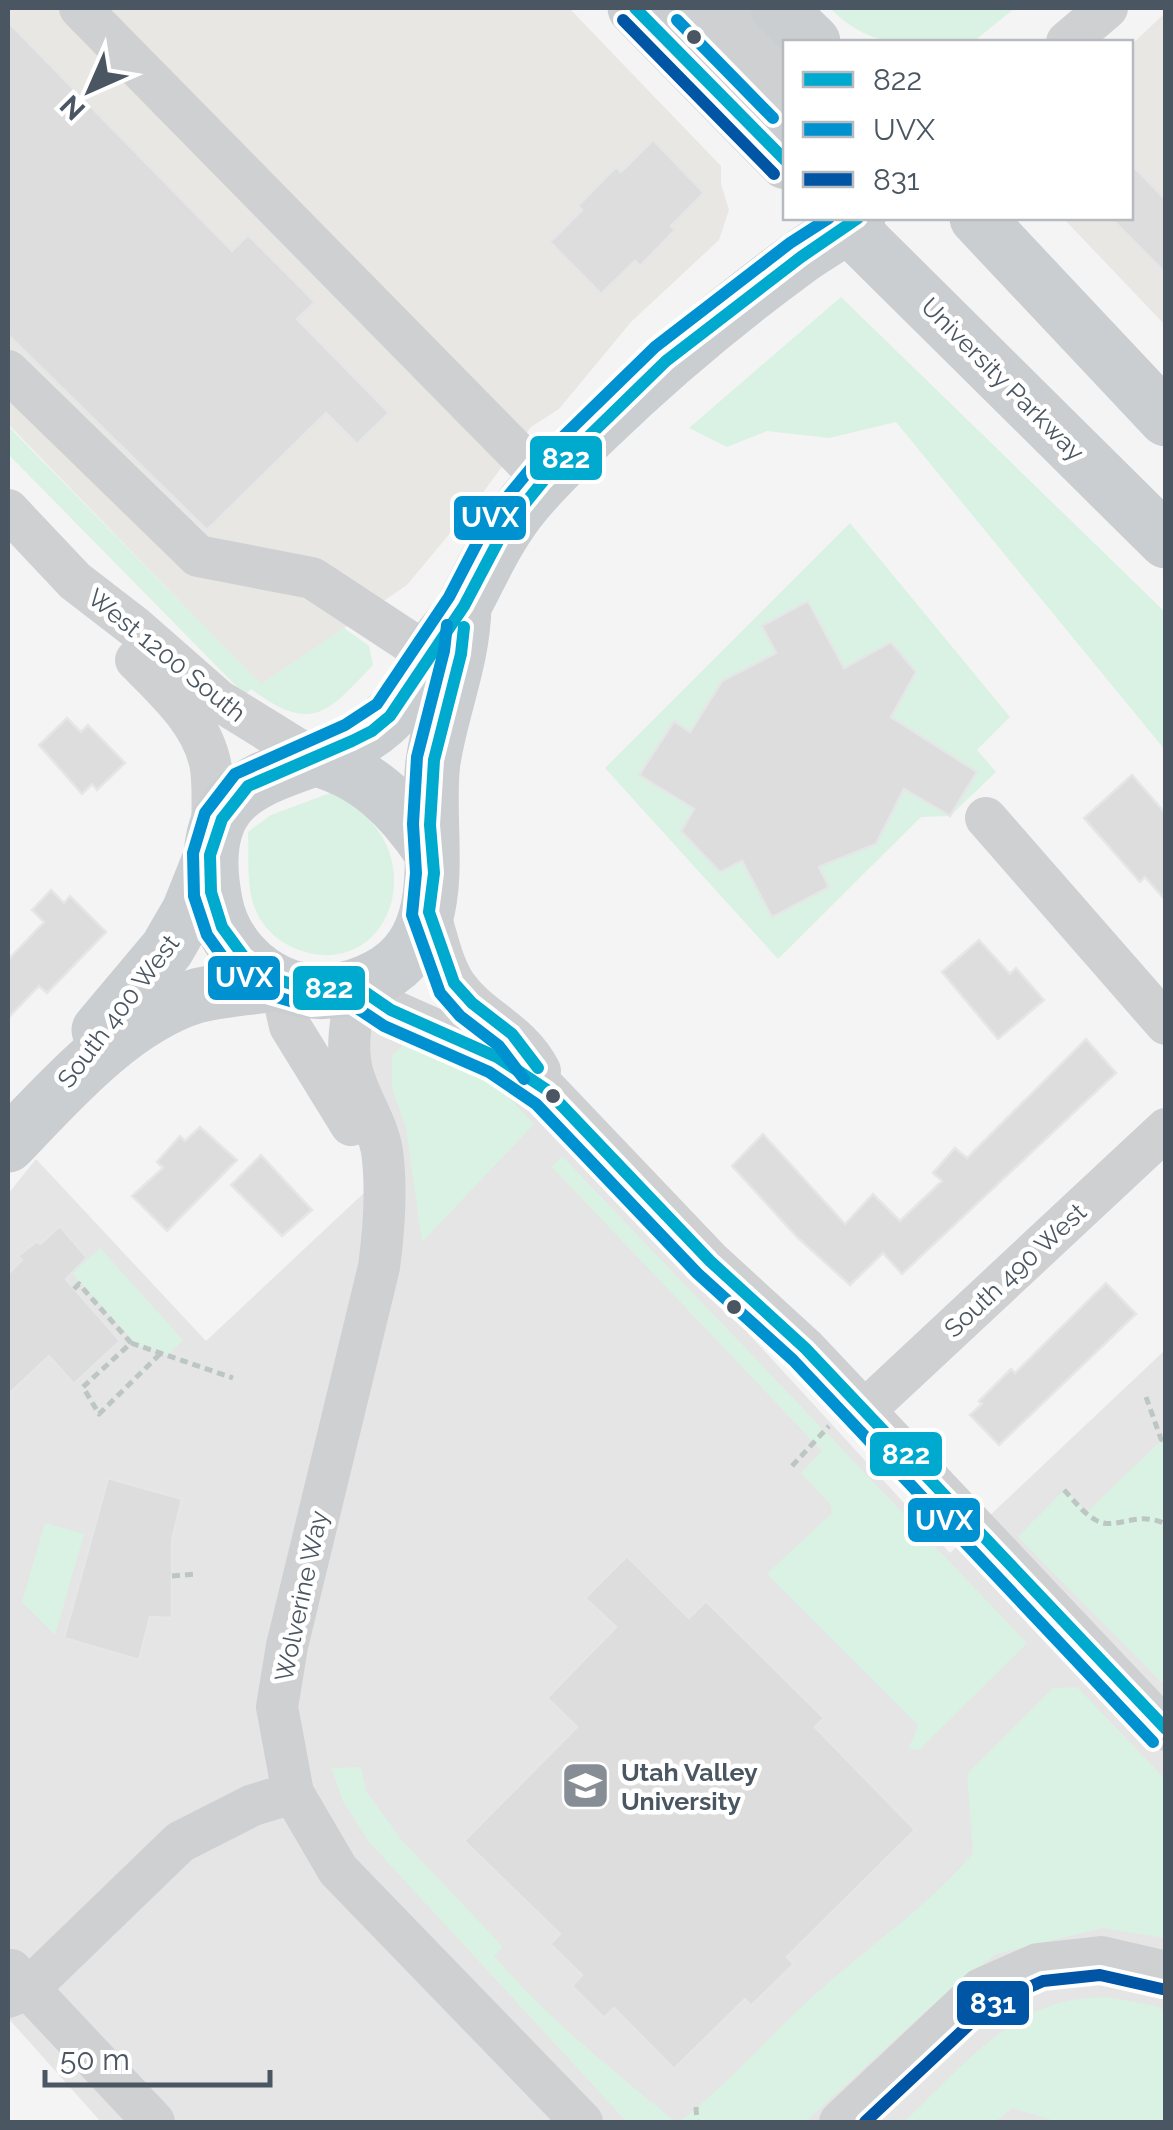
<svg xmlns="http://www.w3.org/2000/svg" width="1173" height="2130" viewBox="0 0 1173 2130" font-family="Raleway,sans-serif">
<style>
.commercial{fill:#e8e7e3}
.education{fill:#e6e5e6}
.green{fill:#d9f2e3}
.building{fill:#ddddde;stroke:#e5e6e7;stroke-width:2.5}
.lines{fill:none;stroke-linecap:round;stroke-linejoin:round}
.path{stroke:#bcc7c4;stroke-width:5;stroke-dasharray:8 5;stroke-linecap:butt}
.minor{stroke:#ced0d2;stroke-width:42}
.major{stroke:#caced1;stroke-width:55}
.bus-1-casing{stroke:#fff;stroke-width:20}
.bus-2-casing{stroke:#fff;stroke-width:20}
.bus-3-casing{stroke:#fff;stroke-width:20}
.bus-1{stroke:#00a9ce;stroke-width:12}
.bus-2{stroke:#0091d0;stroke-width:12}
.bus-3{stroke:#0055a4;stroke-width:12}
.bus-dot{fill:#4a5661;stroke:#fff;stroke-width:4}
.labels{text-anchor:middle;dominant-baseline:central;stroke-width:9;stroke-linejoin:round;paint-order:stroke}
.street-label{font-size:25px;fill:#4a5661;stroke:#fff}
.poi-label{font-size:25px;font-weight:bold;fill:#4a5661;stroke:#fff;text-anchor:start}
.line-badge{stroke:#fff;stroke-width:4}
.badge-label{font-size:28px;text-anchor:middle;font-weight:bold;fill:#fff}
</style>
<rect width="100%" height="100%" fill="#f4f4f4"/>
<path class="commercial" d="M8,8H569L721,166V184L729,210L719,240L631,322L559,409L531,427L476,502L407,585L261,685L8,424Z
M1164,14L1166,16L1165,325L1063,218H1130L1131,45Z"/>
<path class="education" d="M376,1023L463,1050L545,1112L950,1553L1165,1350V2122H101L8,2018V1194L36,1159L206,1341L398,1161L368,1084L370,1024Z"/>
<path class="green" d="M830,8H1015L973,42C915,42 875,54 830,8Z
M841,297L1165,612V750L896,422L829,438L767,431L727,447L689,428Z
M8,426L261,684L344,628L369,646L373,665C328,712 313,735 251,689L245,695L8,454Z
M850,523L1010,717L977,750L996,772L950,816L921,817L778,959L605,768Z
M330,793C441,841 393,984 299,950C279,943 263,928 255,909C246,885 249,857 248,832L271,815Z
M418,1034L456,1042L534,1124L422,1242L406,1128L392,1088V1055Z
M562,1156L1027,1643L919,1750L909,1748L918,1725L767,1574L832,1513L830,1504L801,1473L822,1451L552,1167Z
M100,1248L183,1340L168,1355L137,1345L72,1273Z
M1165,1437V1686L1018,1537L1064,1490L1087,1512Z
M45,1523L84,1534L55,1635L22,1602Z
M1077,1687L1165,1779V1938L1102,1928L996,1954L928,2009L805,2122H679C730,2083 771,2034 819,1991C870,1945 928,1907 973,1853L967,1774L1053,1688Z
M361,1767L366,1791L400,1838L503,1947L494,1956C548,2019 612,2070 676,2122H627L369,1842L343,1801L331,1768Z
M1106,1997L1156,2006L1165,2011V2122H1059L1012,2108L995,2122H904C951,2078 995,2022 1059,2003C1074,1999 1091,1998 1106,1997Z"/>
<path class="building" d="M8,22L232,251L248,235L315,302L297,319L389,413L357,444L326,413L207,530L8,335Z
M653,140L704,193L671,226L675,230L640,266L635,261L601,294L550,242L582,210L578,206L616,167L621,172Z
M1130,163L1166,200V274L1111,218H1130Z
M808,601L844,668L891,642L916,672L891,717L977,772L950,816L904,789L876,844L819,867L829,887L772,917L742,861L720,872L681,831L694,809L639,775L674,721L690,732L722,681L776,653L762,626Z
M67,718L81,732L88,725L125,763L97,790L92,784L82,794L39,745Z
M1132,775L1166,814V901L1145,877L1140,882L1084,818Z
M51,890L64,903L70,896L106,932L47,993L39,986L8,1018V960L44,922L32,910Z
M979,940L1010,974L1016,968L1044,1000L998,1039L942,972Z
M1086,1039L1116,1073L902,1274L883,1253L850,1285L798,1238L732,1166L763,1134L845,1224L873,1194L900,1221L942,1181L933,1173L955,1148L967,1158Z
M200,1127L237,1160L167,1231L132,1196L163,1168L157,1162L180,1136L185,1141Z
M261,1155L312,1210L282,1236L231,1185Z
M60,1226L87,1258L66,1279L120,1341L74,1384L49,1356L8,1395V1274L22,1260L18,1256L37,1241L40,1244Z
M1106,1283L1136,1314L999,1445L970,1415L982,1404L979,1401L1011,1369L1015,1373Z
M108,1478L182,1499L172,1540V1618L150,1617L139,1660L64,1638Z
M627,1556L689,1618L706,1601L824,1718L815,1727L915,1830L787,1957L794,1964L751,2006L745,1999L674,2069L614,2008L604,2018L572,1986L582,1975L550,1944L560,1934L464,1841L577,1727L547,1698L616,1627L585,1598Z"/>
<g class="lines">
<path class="path" d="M74,1289L79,1284L131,1343
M160,1354L99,1414L83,1387L131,1343L233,1378
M1146,1397L1161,1439L1166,1442
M792,1466L829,1426
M1064,1490C1073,1499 1082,1512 1094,1519C1115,1533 1133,1509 1166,1524
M172,1576L197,1574
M696,2107L697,2122"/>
<path class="minor" d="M80,8L544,480
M690,8L786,106
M740,8L786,53
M1067,42L1107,8
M8,371L198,556L312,578L429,655
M8,510L75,581L136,628L218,700L312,758
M136,660C166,690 204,724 211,768C214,791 212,815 212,838
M986,818L1166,1024
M429,912C437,936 442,966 457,987C481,1020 520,1031 540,1071
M280,983L290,1026L351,1125
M356,986C353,1014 345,1044 352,1071C359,1099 377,1122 382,1151C387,1188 384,1230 379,1267L287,1646L277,1707L293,1793L338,1870L582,2122
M356,986L391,1010L497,1057L547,1090L710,1261L805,1348L1166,1730
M864,1411L1166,1129
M11,1970L154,2122
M8,1997L29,1988L180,1842L253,1805L293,1793
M840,2122L981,1989L1038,1964L1101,1957L1166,1972"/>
<path class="major" d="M635,8L786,162
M778,8L813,42
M840,218L1166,541
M977,218L1166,419
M464,606C463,661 441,709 433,762C423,838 460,944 367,982C343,992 316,995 290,987C251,974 222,940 215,901C186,749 317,788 389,716C408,697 419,671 433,649C443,634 457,620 465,604C484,568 499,533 526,501C548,475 573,451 598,427C661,366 728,310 799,258C818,244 840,233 858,218
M312,758C366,771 402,807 432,853
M99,1030L167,949L189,911L209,861
M8,1145C59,1092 123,1018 196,996C222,989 253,988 280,983"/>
<defs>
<path id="bus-1" d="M635,8L786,161
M858,218L801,257L666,361L544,480L505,528L464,606L390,716L372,731L352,741L248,786L222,819L210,855L211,892L222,927L244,957L275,979L312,990L356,986L391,1010L497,1057L547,1090L710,1261L805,1348L1166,1729
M464,627L461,654L434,760L430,825L434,873L429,912L454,983L472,1003L512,1034L538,1068"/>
<path id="bus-2" d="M677,20L773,118
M829,218L790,243L655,347L532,467L490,518L449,597L377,704L345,725L235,774L205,813L193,853L194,896L207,935L230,967L266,994L311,1007L351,1004L384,1026L489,1072L536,1104L697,1273L793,1360L1153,1742
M447,625L444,651L417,757L413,824L416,873L412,915L440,993L460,1016L499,1046L524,1079"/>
<path id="bus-3" d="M623,20L774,174
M865,2122L991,2004L1043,1981L1100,1975L1162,1989"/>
</defs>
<use href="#bus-1" class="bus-1-casing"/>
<use href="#bus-2" class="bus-2-casing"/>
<use href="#bus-3" class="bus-3-casing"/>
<use href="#bus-1" class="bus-1"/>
<use href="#bus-2" class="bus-2"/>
<use href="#bus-3" class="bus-3"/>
</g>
<defs>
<symbol id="university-square" viewBox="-11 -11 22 22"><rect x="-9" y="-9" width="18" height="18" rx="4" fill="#868d94" stroke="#fff"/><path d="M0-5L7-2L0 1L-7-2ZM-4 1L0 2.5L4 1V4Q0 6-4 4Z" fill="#fff"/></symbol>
</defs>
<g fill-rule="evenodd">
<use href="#university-square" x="558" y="1758" width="55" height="55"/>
</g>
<g class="bus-dot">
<circle cx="694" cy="37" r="9"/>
<circle cx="553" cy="1096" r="9"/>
<circle cx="734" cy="1307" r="9"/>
</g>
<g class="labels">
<g class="street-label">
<text transform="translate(1003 379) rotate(45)">University Parkway</text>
<text transform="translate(167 655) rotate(39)">West 1200 South</text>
<text transform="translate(118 1011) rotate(-53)">South 400 West</text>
<text transform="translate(1015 1270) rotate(-43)">South 490 West</text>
<text transform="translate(301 1596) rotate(-78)">Wolverine Way</text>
</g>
<g class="poi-label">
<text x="621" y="1772">Utah Valley<tspan x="621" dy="29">University</tspan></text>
</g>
</g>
<g class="line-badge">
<rect x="528" y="434" width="76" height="48" rx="10" fill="#00a9ce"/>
<rect x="452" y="494" width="76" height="48" rx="10" fill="#0091d0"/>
<rect x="206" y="954" width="76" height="48" rx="10" fill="#0091d0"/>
<rect x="291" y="964" width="76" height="48" rx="10" fill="#00a9ce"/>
<rect x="868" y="1430" width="76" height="48" rx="10" fill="#00a9ce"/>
<rect x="906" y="1496" width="76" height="48" rx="10" fill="#0091d0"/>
<rect x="955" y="1979" width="76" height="48" rx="10" fill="#0055a4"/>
</g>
<g class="badge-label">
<text x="566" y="468">822</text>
<text x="490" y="527">UVX</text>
<text x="244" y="987">UVX</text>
<text x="329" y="998">822</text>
<text x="906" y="1464">822</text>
<text x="944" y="1530">UVX</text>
<text x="993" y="2013">831</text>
</g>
<rect width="1173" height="2130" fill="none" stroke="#4a5661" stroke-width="20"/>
<rect x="783" y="40" width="350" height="180" fill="#ffffff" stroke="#b7bbc0" stroke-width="2.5"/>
<rect x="803" y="72" width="50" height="15" fill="#00a9ce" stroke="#b7bbc0" stroke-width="2.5"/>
<text x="873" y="90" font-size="30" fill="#4a5661">822</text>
<rect x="803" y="122" width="50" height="15" fill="#0091d0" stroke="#b7bbc0" stroke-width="2.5"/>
<text x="873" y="140" font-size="30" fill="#4a5661">UVX</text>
<rect x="803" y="172" width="50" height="15" fill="#0055a4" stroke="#b7bbc0" stroke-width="2.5"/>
<text x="873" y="190" font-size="30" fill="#4a5661">831</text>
<g transform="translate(90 90) rotate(225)" stroke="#ffffff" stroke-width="8" paint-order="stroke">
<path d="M0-8L18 38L0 25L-18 38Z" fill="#4a5661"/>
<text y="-15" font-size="28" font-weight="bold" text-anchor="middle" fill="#4a5661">N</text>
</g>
<path d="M45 2070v15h225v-15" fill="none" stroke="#4a5661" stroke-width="5"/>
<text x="60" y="2070" font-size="30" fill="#4a5661" stroke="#ffffff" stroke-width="8" paint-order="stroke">50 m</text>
</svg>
